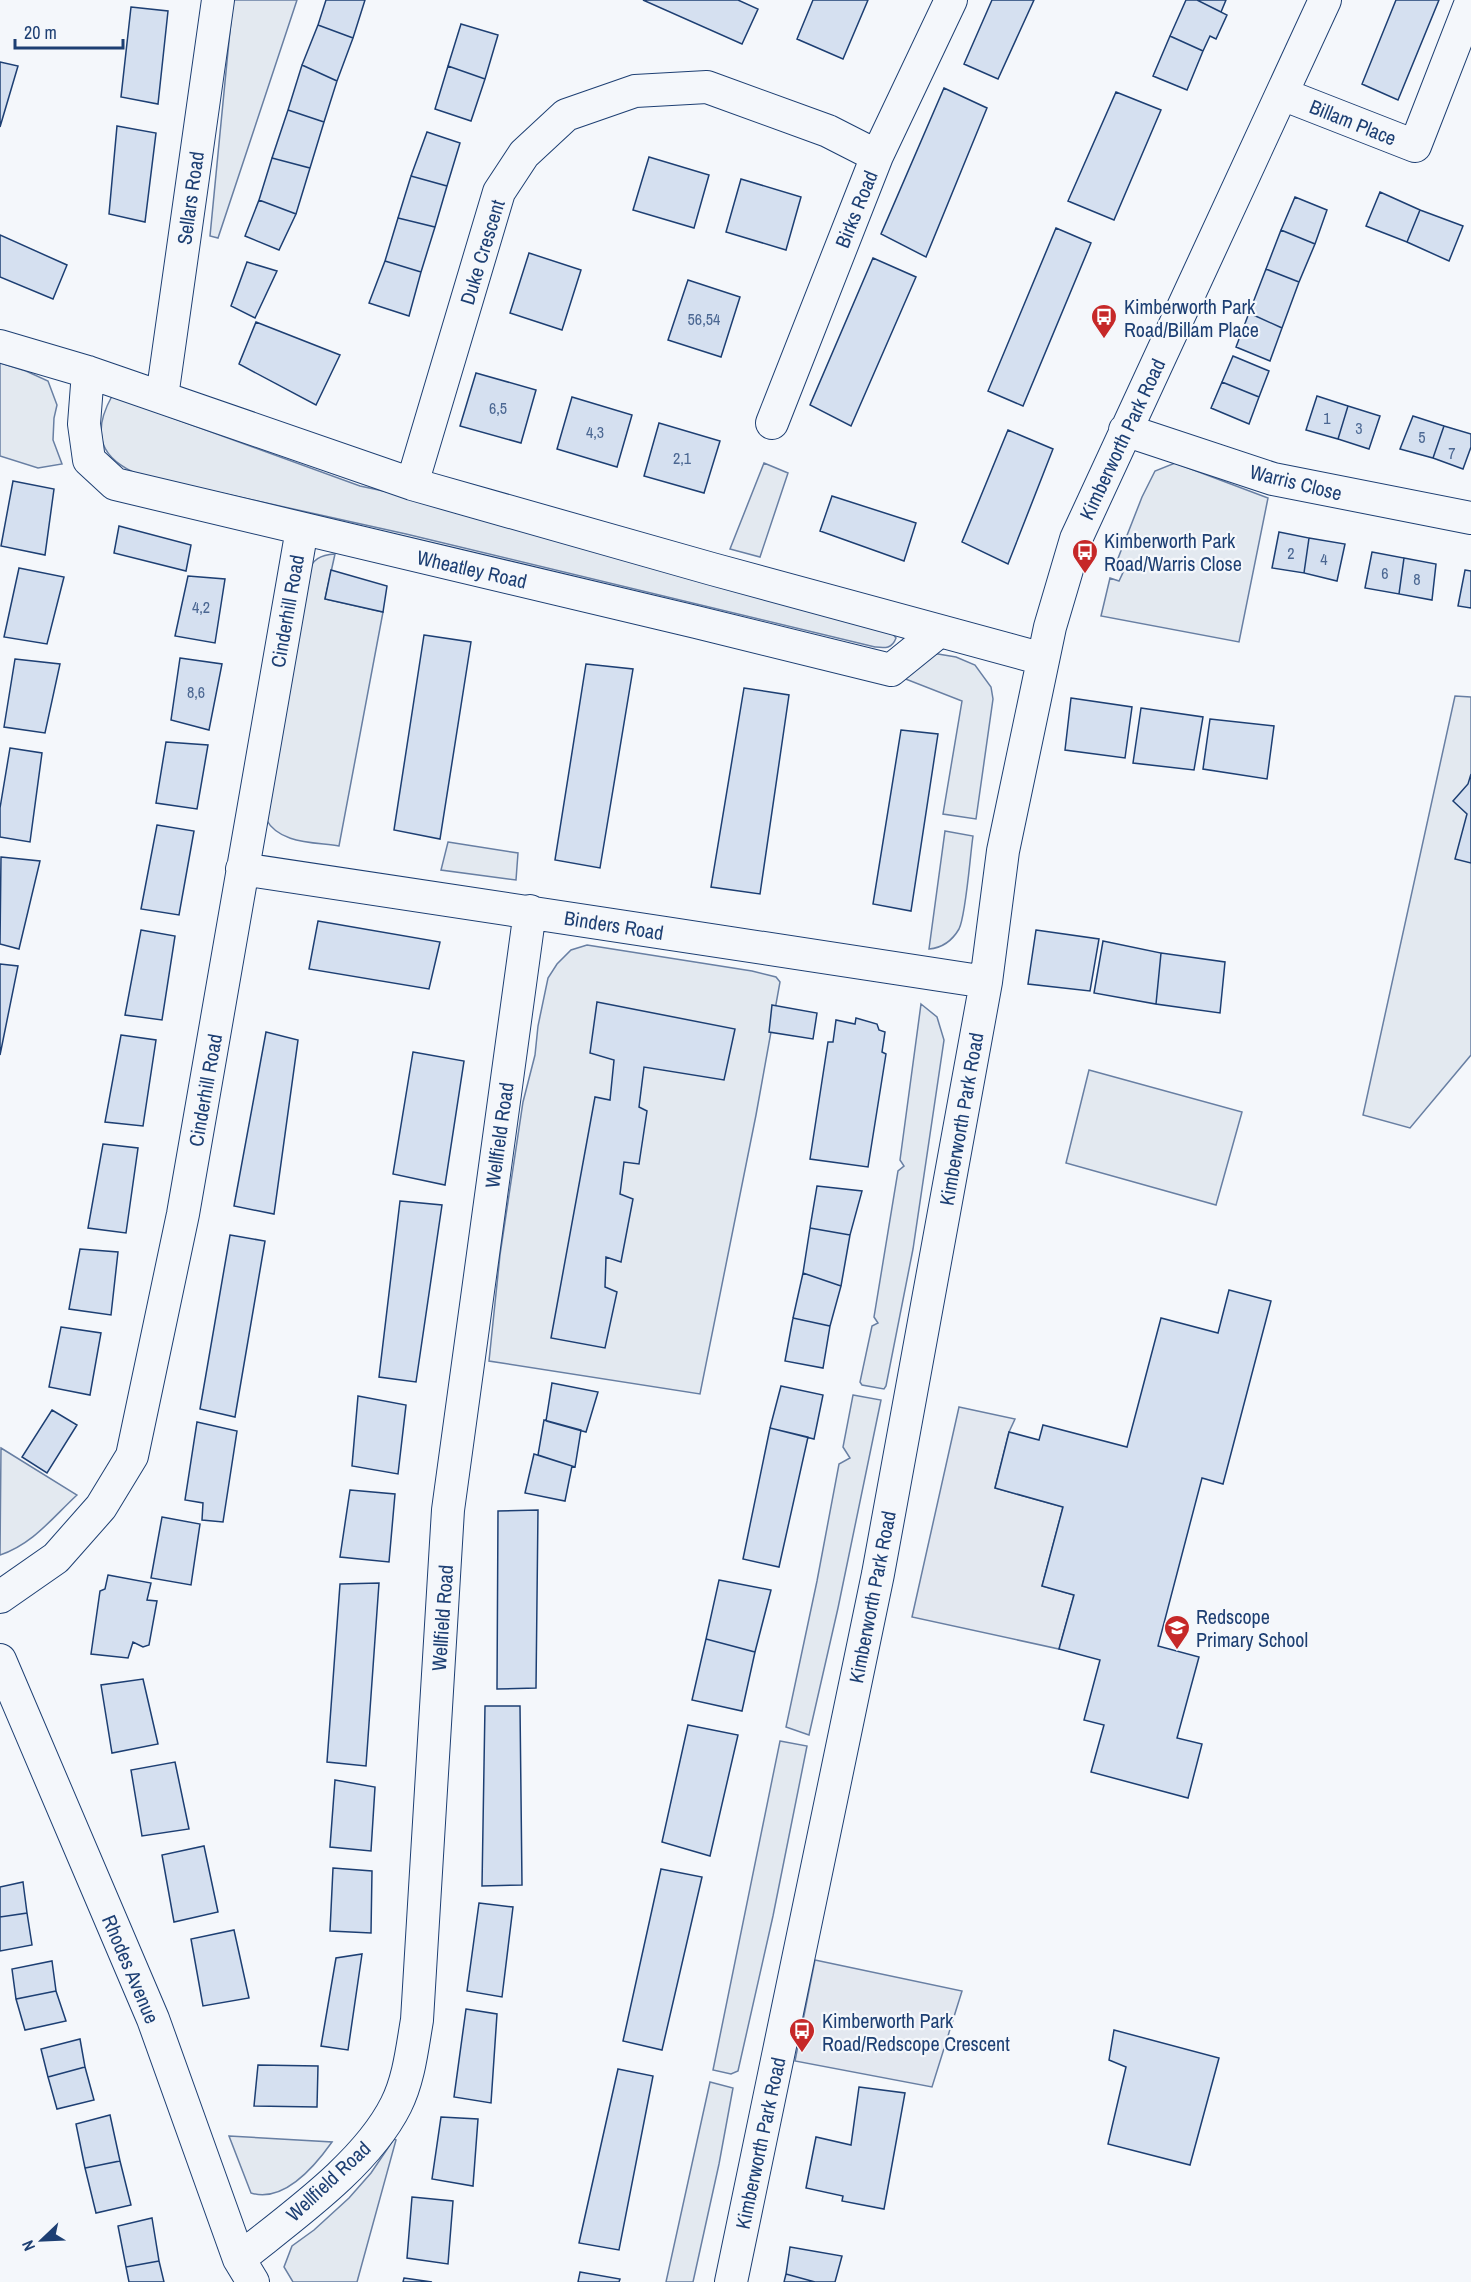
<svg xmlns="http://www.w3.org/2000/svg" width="1471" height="2282" viewBox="0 0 1471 2282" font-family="'Archivo Narrow',sans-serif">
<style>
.green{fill:#e3e9f0;stroke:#687fa3;stroke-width:1.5}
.parking{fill:#e3e8f0;stroke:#687fa3;stroke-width:1.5}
.building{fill:#d5e0f0;stroke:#1d3f73;stroke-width:1.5}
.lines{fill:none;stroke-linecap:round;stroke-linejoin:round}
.street-casing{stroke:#1d3f73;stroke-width:34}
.street{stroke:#f4f7fb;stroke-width:32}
.labels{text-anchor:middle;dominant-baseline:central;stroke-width:4.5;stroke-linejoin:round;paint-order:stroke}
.number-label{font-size:16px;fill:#4b6792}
.street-label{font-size:20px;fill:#1d3f73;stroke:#f4f7fb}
.poi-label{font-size:20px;fill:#1d3f73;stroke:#f4f7fb;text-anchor:start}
</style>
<rect width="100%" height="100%" fill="#f4f7fb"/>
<path class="green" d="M233,0H297L218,238L210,236Z
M0,363L26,371L48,381L57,405L54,418L53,440L62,464L38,468L0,456Z
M112,396L360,486L416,498L893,634L896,638C892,649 885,648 875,647L406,534L140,475C100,459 91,434 112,396Z
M764,463L788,473L760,557L730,549Z
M1175,463L1268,498L1239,642L1101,616L1110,578L1119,581L1126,566L1117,561L1142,497L1155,471Z
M335,554L325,599L383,612L339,846C314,842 279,844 266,819L307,573C313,559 320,555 335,554Z
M932,653L956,657L975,665L991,687L993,699L976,819L943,814L962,701L903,678Z
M1455,696L1471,697V1055L1410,1128L1363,1115Z
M945,831L973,836C970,856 966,915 959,929C952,941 941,948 929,949Z
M448,842L518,853L516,880L441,870Z
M587,945L752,971L776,977L780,982L756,1115L700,1394L489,1361L500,1255L523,1102L535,1055L538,1026L548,978L557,964L571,950Z
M921,1004L937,1017L944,1040L913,1249L886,1386L884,1389L862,1385L860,1382L872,1326L878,1323L874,1317L898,1171L904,1166L900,1160Z
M1089,1070L1242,1112L1216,1205L1066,1163Z
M853,1395L881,1400L838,1608L809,1735L786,1727L817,1581L839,1464L850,1458L843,1447Z
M1,1448L77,1495C52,1518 33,1544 0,1555Z
M780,1741L807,1746L773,1916L738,2071L731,2074L713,2070Z
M710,2082L733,2088L719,2164L693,2282H666Z
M229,2136L332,2142C315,2166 284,2203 251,2193Z
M394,2139L396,2140L357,2282H293L284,2267L292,2246L314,2230L349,2198L371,2173Z"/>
<path class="parking" d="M959,1407L1015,1419L1009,1432L995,1488L1063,1507L1042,1586L1074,1595L1059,1649L912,1617Z
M815,1960L962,1991L932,2087L795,2061Z"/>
<path class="building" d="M326,0H365L353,38L318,25Z
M643,0H738L758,9L742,44Z
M813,0H868L843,59L797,39Z
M992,0H1034L998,79L964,64Z
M1186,0H1197L1227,15L1216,39L1210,36L1203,51L1170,36Z
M1197,0H1226L1221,12Z
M1396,0H1439L1398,100L1362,84Z
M131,7L168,11L158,104L121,97Z
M461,24L498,35L485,79L448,66Z
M318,25L353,38L337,81L302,65Z
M1170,36L1203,51L1187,90L1153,76Z
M0,62L18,66L0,127Z
M302,65L337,81L324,122L288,110Z
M448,66L485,79L471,121L435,109Z
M944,88L987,108L926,257L881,234Z
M1116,92L1161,110L1114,220L1068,201Z
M288,110L324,122L310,168L272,158Z
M117,126L156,133L145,222L109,214Z
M427,132L460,143L447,186L411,176Z
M649,157L709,175L694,228L633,210Z
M272,158L310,168L296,214L259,200Z
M411,176L447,186L435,227L398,218Z
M741,179L801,197L786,250L726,232Z
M1380,192L1420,210L1407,242L1366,226Z
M1295,197L1327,210L1315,244L1281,230Z
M259,200L296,214L279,250L245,236Z
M1420,210L1463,226L1449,261L1407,242Z
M398,218L435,227L421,272L385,261Z
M1056,228L1091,243L1023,406L988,391Z
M1281,230L1315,244L1299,282L1266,269Z
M0,235L67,265L53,299L0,277Z
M529,253L581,270L562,330L510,313Z
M873,258L916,277L851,426L810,405Z
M385,261L421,272L409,316L369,303Z
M247,262L277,271L255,318L231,306Z
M1266,269L1299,282L1282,328L1249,313Z
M688,280L740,297L721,357L668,340Z
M1249,313L1282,328L1270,361L1236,347Z
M256,322L340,355L316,405L239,364Z
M1233,356L1269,371L1259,397L1222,382Z
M476,373L536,390L521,443L460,426Z
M1222,382L1259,397L1249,424L1211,408Z
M1317,396L1348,406L1338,439L1306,430Z
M572,397L632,415L617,467L557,449Z
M1348,406L1380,416L1369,449L1338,439Z
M1413,416L1444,426L1433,458L1400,449Z
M659,423L720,441L704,493L644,476Z
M1444,426L1471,434V447L1463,469L1433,458Z
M1008,430L1053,449L1008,564L962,542Z
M13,481L54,489L45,555L1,546Z
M832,496L916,523L904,561L820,531Z
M119,526L191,545L186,571L114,553Z
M1279,532L1309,538L1304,573L1272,568Z
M1309,538L1345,544L1337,581L1304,573Z
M1372,552L1404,558L1399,594L1365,588Z
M1404,558L1436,564L1432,600L1399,594Z
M19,568L64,577L47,644L4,637Z
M331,570L387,586L383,612L325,599Z
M1465,570L1471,571V608L1458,606Z
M188,576L225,579L215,643L175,636Z
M424,635L471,642L440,839L394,830Z
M180,658L222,664L209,730L171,720Z
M15,659L60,664L45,733L4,727Z
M586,664L633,669L600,868L555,860Z
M744,688L789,695L760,894L711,887Z
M1071,698L1132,707L1125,758L1065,750Z
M1141,708L1203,717L1194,770L1133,763Z
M1210,719L1274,726L1267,779L1203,769Z
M901,730L938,734L911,911L873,904Z
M166,742L208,745L197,809L156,803Z
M10,748L42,753L30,842L0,837V808Z
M1471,774V863L1455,859L1467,814L1453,801L1468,784Z
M157,825L194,831L179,915L141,909Z
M1,857L40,861L19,949L0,944Z
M318,921L440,942L429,989L309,969Z
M141,930L175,936L162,1020L125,1015Z
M1036,930L1099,939L1090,991L1028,984Z
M1103,941L1161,953L1156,1004L1094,993Z
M1161,953L1225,962L1220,1013L1156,1004Z
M0,964L18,966L0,1055Z
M597,1002L735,1029L724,1080L644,1067L639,1107L647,1111L639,1164L624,1162L620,1194L633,1199L621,1262L606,1257L605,1287L617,1292L605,1348L551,1338L595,1097L610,1100L614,1060L590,1053Z
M772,1005L817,1013L813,1039L769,1032Z
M856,1018L877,1024L879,1030L885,1032L882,1052L886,1054L868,1167L810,1159L828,1042H833L836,1020L855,1024Z
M266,1032L298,1040L274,1214L234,1206Z
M121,1035L156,1040L143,1126L105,1122Z
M413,1052L464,1061L445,1185L393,1174Z
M103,1144L138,1148L126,1233L88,1228Z
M817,1186L862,1191L850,1235L810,1228Z
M400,1201L442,1205L416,1382L379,1377Z
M810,1228L850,1235L841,1286L803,1273Z
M230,1235L265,1241L235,1417L200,1409Z
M80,1249L118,1252L111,1315L69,1309Z
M803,1273L841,1286L830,1326L793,1318Z
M1229,1290L1271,1301L1223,1484L1202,1478L1158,1646L1199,1657L1177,1738L1202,1744L1188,1798L1091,1772L1104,1725L1084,1720L1100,1660L1059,1649L1074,1595L1042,1586L1063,1507L995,1488L1009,1432L1039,1440L1043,1425L1127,1447L1161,1318L1218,1333Z
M793,1318L830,1326L823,1368L785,1361Z
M61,1327L101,1333L90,1395L49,1387Z
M552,1383L598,1392L586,1432L546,1421Z
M781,1386L823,1395L814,1439L770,1428Z
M358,1396L406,1405L398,1474L352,1466Z
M52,1410L77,1425L47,1473L22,1457Z
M544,1420L581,1430L575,1467L538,1455Z
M197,1422L237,1431L223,1522L202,1520L203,1503L185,1500Z
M770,1428L808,1437L779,1567L743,1559Z
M534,1454L572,1466L565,1501L525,1493Z
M350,1490L395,1494L389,1562L340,1557Z
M538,1510L536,1688L497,1689L498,1511Z
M162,1517L200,1524L191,1585L151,1578Z
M108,1575L151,1583L147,1600L157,1601L149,1645L143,1647L133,1642L128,1658L91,1654L100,1591L105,1589Z
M719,1580L771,1590L755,1652L706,1639Z
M379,1583L366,1766L327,1762L340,1584Z
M706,1639L755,1652L742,1711L692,1700Z
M143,1679L158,1744L112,1753L101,1685Z
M485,1706H520L522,1885L482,1886Z
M688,1725L738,1735L710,1856L662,1842Z
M175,1762L189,1829L142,1836L131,1770Z
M335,1780L375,1787L371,1851L330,1847Z
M204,1846L218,1912L174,1922L162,1855Z
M333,1868L372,1871L371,1933L330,1931Z
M661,1869L702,1877L662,2050L623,2041Z
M23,1882L27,1913L0,1917V1887Z
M479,1903L513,1907L502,1997L467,1991Z
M27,1913L32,1945L0,1951V1917Z
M234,1930L249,1998L203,2006L191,1939Z
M362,1954L348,2050L321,2046L336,1958Z
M52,1961L56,1991L16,1999L12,1969Z
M56,1991L66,2021L25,2030L16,1999Z
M466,2009L497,2014L491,2103L454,2097Z
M1114,2030L1219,2058L1190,2165L1108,2144L1126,2067L1109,2060Z
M80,2039L85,2067L48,2077L41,2049Z
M258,2065L318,2066L317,2107L254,2106Z
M85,2067L94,2100L57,2109L48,2077Z
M618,2069L653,2076L619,2250L579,2243Z
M859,2087L905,2093L884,2209L842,2201L843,2196L806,2188L816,2137L851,2145Z
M110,2115L120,2161L85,2168L76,2124Z
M441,2117L478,2119L473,2186L432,2179Z
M120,2161L131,2205L96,2213L85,2168Z
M412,2197L453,2201L448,2264L407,2258Z
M152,2218L159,2261L126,2267L118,2226Z
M790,2247L842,2256L835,2282H815L786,2274Z
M159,2261L164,2282H129L126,2267Z
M580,2272L620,2279L619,2282H578Z
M786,2274L815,2282H784Z
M404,2278L432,2282H403Z"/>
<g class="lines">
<defs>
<path id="street" d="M1282,94L1415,146L1471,2
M0,346L88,372L412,484L712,569L1043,659
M88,372L84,424L89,460L115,484L696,622L891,670L938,632
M162,397L218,0
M772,423L877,156L951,0
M1125,430L1273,479L1471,518
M412,484L499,192L524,154L566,115L635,91L707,87L828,131L877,156
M242,869C490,905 738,945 986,982
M0,1597L56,1558L101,1507L132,1456L183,1214L302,529
M0,1660L153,2019L239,2259L253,2282
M239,2259C291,2217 366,2165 396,2105C409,2079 412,2049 417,2020L448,1510L530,911
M731,2282L878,1574L986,982L1003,851L1050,627L1076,539L1325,0"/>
</defs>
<use href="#street" class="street-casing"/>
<use href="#street" class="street"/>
</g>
<defs>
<symbol id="bus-pin" viewBox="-11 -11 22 30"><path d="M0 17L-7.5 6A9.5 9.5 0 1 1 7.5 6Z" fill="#c62828" stroke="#f4f7fb"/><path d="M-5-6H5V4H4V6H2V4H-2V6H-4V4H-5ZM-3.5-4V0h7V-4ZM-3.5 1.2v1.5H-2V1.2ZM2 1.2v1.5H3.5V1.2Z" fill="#fff"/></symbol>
<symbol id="school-pin" viewBox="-11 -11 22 30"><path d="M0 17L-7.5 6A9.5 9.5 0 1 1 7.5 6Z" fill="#c62828" stroke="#f4f7fb"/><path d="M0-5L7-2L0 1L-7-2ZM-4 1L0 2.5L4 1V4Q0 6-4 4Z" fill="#fff"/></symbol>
</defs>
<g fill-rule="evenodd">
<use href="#bus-pin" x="1089" y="302" width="30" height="40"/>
<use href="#bus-pin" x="1070" y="537" width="30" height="40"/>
<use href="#school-pin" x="1162" y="1613" width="30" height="40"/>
<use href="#bus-pin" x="787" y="2016" width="30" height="40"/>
</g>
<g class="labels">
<g class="number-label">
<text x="704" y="319">56,54</text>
<text x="498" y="408">6,5</text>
<text x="1327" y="418">1</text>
<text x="1359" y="428">3</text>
<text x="595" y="432">4,3</text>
<text x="1422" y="437">5</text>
<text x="1452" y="453">7</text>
<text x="682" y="458">2,1</text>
<text x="1291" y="553">2</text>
<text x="1324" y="559">4</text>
<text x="1385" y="573">6</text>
<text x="1417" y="579">8</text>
<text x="201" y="607">4,2</text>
<text x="196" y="692">8,6</text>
</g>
<g class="street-label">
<text transform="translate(1353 122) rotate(22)">Billam Place</text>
<text transform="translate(190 198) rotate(-82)">Sellars Road</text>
<text transform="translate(856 209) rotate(-68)">Birks Road</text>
<text transform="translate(482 252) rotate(-73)">Duke Crescent</text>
<text transform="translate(1122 439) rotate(-65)">Kimberworth Park Road</text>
<text transform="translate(1296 482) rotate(14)">Warris Close</text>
<text transform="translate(472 569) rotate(13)">Wheatley Road</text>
<text transform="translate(287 611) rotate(-80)">Cinderhill Road</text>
<text transform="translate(614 925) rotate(9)">Binders Road</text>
<text transform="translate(205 1090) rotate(-80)">Cinderhill Road</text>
<text transform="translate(961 1119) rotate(-80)">Kimberworth Park Road</text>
<text transform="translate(499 1135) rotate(-82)">Wellfield Road</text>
<text transform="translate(872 1597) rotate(-79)">Kimberworth Park Road</text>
<text transform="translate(442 1618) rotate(-86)">Wellfield Road</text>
<text transform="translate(131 1969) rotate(67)">Rhodes Avenue</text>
<text transform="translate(760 2143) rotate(-78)">Kimberworth Park Road</text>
<text transform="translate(328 2181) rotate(-43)">Wellfield Road</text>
</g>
<g class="poi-label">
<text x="1124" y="306">Kimberworth Park<tspan x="1124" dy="23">Road/Billam Place</tspan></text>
<text x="1104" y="540">Kimberworth Park<tspan x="1104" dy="23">Road/Warris Close</tspan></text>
<text x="1196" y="1616">Redscope<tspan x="1196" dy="23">Primary School</tspan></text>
<text x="822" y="2020">Kimberworth Park<tspan x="822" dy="23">Road/Redscope Crescent</tspan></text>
</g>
</g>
<g transform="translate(42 2240) rotate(247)" stroke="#f4f7fb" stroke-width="4.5" paint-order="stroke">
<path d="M0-4.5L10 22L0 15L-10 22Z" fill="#1d3f73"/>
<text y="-9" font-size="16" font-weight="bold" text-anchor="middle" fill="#1d3f73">N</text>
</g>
<path d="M15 39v9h108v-9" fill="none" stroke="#1d3f73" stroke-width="3"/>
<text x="24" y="39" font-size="18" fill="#1d3f73" stroke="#f4f7fb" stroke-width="4.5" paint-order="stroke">20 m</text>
</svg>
